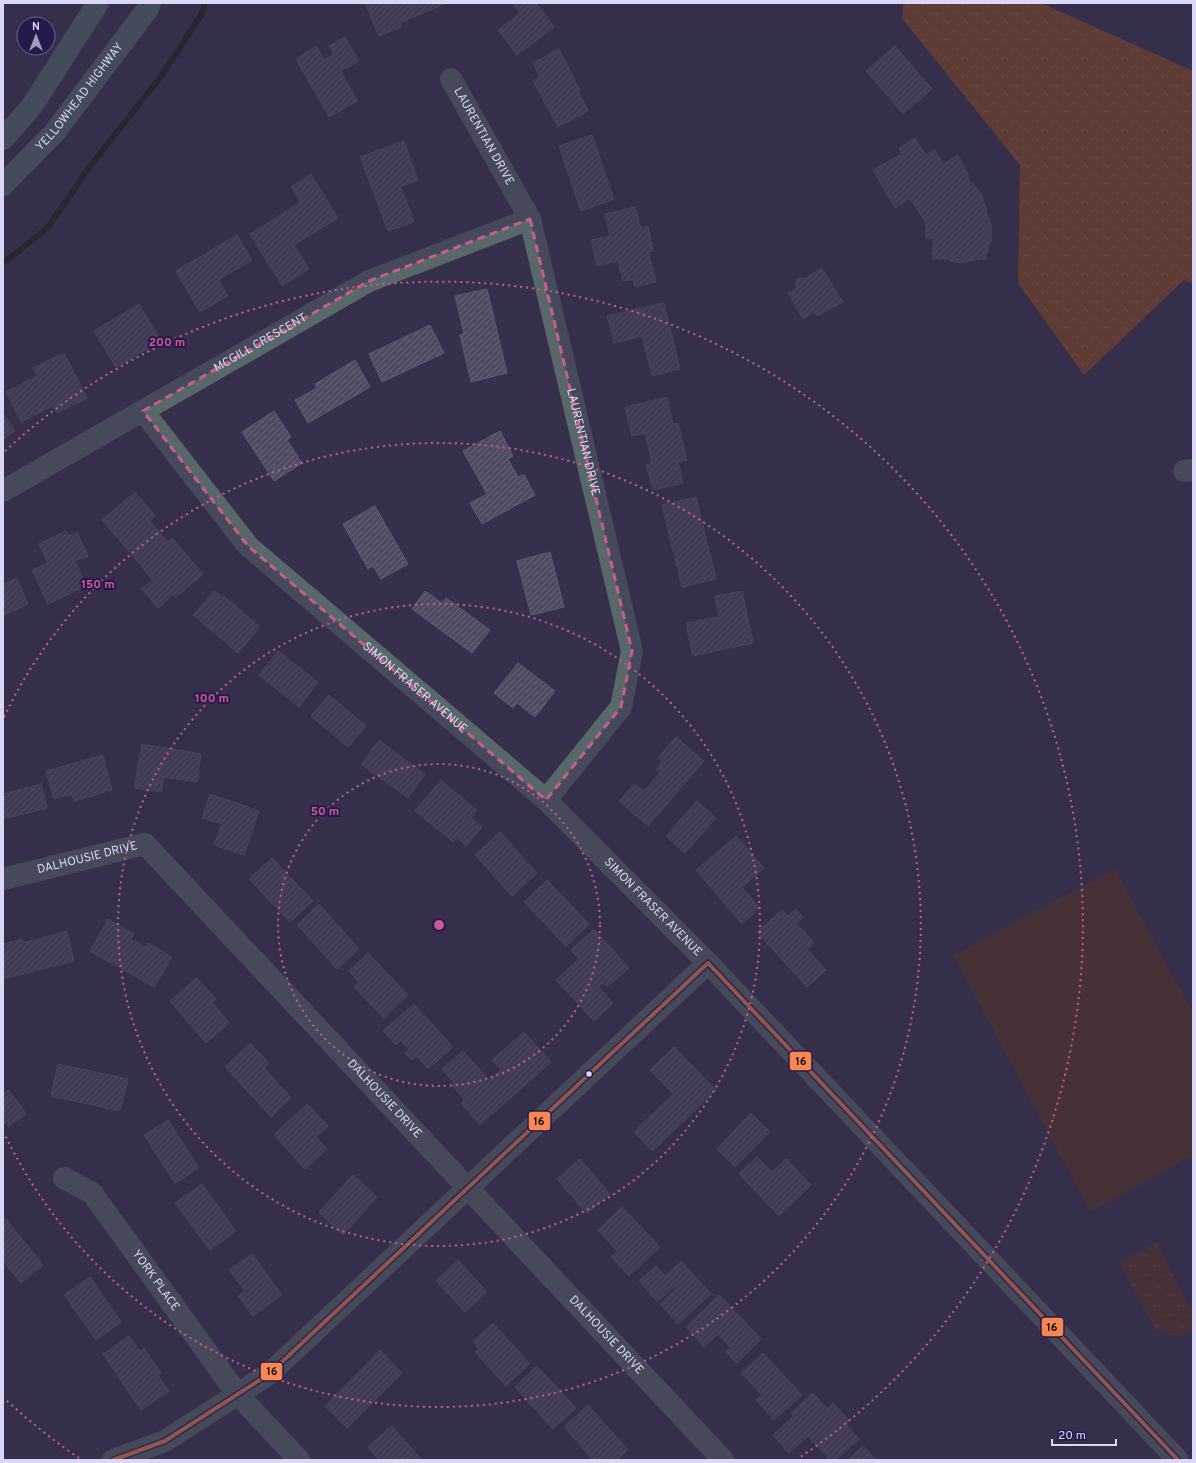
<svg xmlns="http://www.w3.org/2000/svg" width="1196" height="1463" viewBox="0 0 1196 1463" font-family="Overpass,sans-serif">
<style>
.grass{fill:url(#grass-tufts)}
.forest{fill:url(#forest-crowns)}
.pitch{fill:#5a331e}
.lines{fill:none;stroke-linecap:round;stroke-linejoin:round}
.stream{stroke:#1b1a0c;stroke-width:6}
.building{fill:url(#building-hatch);stroke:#5e5a71}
.minor{stroke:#586868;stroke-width:22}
.highway{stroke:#546e6e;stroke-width:22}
.bus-1-casing{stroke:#26194c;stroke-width:7}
.bus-1{stroke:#f88751;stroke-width:4}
.marked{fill:none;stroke:#ca5b92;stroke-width:3;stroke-dasharray:8 5;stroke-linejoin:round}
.ring{fill:none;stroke:#ca5b92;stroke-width:2;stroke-dasharray:2 4}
.bus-dot{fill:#dad7f7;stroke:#26194c;stroke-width:1.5}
.labels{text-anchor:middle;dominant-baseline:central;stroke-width:4;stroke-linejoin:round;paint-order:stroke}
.street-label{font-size:12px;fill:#dad7f7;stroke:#26194c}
.centre{fill:#ca5b92;stroke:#26194c;stroke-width:2}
.ring-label{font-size:12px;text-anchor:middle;font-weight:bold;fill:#ca5b92;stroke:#26194c;stroke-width:4;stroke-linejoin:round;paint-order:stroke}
.line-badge{stroke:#26194c;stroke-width:1.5}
.pale-badge-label{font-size:11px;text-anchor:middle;font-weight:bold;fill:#111}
</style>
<defs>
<pattern id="grass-tufts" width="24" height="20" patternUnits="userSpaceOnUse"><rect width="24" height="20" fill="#5a331e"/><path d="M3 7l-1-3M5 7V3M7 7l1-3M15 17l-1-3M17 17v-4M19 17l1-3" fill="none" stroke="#71503f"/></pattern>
<pattern id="forest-crowns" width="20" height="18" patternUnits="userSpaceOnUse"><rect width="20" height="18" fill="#914a1a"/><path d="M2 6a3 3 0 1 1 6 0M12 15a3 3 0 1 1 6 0" fill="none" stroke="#a0633c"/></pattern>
<pattern id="building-hatch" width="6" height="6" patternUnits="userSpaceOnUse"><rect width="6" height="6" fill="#504b63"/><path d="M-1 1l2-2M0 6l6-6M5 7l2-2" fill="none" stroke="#69647a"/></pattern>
</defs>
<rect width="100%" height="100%" fill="#36304c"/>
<path class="grass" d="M1157,1242L1189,1306H1193V1330L1178,1337L1156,1330L1119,1263Z"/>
<path class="forest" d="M903,3H1041L1193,71V284L1184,280L1084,375L1018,283L1020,165L902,18Z"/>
<path class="pitch" d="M1115,869L1193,1013V1156L1090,1211L953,955Z"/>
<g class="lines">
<path class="stream" d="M3,262L14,255L49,226L88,169L162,75L201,15L205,3"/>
</g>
<path class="building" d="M365,3H446L400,23L401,27L379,36Z
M513,3H536L554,27L517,55L498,30L520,13Z
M345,37L359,61L341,71L357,101L329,117L296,59L316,46L324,60L334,54L329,46Z
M895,46L932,89L903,114L866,71Z
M559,49L580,90L578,91L588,111L558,127L533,81L540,77L533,63Z
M592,135L614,199L581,211L559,146Z
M915,138L926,155L935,150L943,164L958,155L969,177L967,178L978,189L982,196L986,208L987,218H990V224H991V241H989L990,245H988V253H985L986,259H975V260L962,263L950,261V259H933V238H926V223L910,198L895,208L873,170L902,154L899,148Z
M404,141L418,180L401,187L414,222L388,231L360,157Z
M311,174L338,218L294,245L309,269L282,286L250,234L301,202L291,187Z
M635,207L641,228L648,226L653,251L648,252L656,282L635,287L633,279L623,281L618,261L597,266L591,240L610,236L605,214Z
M237,235L252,260L218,280L228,296L200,312L176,271Z
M822,268L843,302L817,316L815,312L803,319L788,293L797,288L795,284L797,279L801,278L804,279Z
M487,289L507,373L471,382L460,335L464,334L455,296Z
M664,303L680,369L652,376L642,336L614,343L607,316Z
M139,304L161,341L116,367L94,331Z
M430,325L444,353L382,382L369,354Z
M64,353L87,398L57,413L53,406L21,422L6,392L37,376L33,368Z
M355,360L370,387L308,423L295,400L317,388L315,384Z
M667,397L673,424L678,423L687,460L678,462L683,483L653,490L646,465L652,463L645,433L632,436L625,407Z
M274,411L291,437L287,440L302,463L274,481L242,432Z
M3,413L15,431L3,439Z
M500,431L513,456L508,459L518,477L524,475L535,495L482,524L470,503L487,494L463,451Z
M135,492L155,516L150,521L168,542L172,538L203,574L176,597L174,594L158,608L142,589L153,580L102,520Z
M696,497L716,579L682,587L662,505Z
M375,506L408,564L381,579L373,566L368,569L343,524Z
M66,531L69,536L77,532L88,556L75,561L86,586L48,604L32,570L48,563L39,544Z
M550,552L564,607L531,615L517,561Z
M17,578L28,604L3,616V584Z
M214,591L222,598L224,596L260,627L238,653L193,615Z
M425,591L442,603L446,598L490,630L472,653L412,609Z
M742,591L753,643L693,656L686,623L719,617L715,596Z
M278,651L318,682L299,707L259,675Z
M518,663L555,691L535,717L517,703L513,708L494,693Z
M329,695L366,726L348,747L311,716Z
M676,737L704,761L648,826L619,801L634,784L644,791L660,773L656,769L662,761L658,758Z
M379,740L425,774L408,798L361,764Z
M142,744L201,754L197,782L164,777L161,792L134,788Z
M103,755L112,790L74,801L72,794L54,799L46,771Z
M441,780L477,810L471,818L482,827L466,846L457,838L453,842L415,811Z
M41,784L47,808L3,819V794Z
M210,794L259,811L244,855L214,845L222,824L202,818Z
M697,801L716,818L685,853L666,836Z
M500,832L537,873L512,896L475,855Z
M736,836L764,868L742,887L760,908L742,924L696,870Z
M272,858L313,901L290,922L249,879Z
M547,880L589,924L566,946L524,902Z
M319,904L359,949L337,969L297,925Z
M796,909L803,917L796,923L814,943L807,949L826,970L807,987L757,932L782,910L788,916Z
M108,919L134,934L131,939L146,948L148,943L172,957L154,987L90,951Z
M594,929L629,968L607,987L603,983L599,987L613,1003L594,1021L556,980L579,959L571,950Z
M67,931L74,961L3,979V944L22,939L23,943Z
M368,953L408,995L384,1018L354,987L359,982L349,971Z
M197,978L216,999L212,1002L229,1023L206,1043L170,1001Z
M414,1004L453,1047L428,1069L417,1056L412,1060L405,1053L409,1050L401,1041L396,1045L383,1031Z
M524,1032L551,1062L480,1125L461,1103L464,1099L452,1085L454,1083L442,1069L463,1051L489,1080L501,1070L492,1060Z
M250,1043L269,1063L264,1068L291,1098L271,1117L225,1067Z
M674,1047L716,1090L653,1151L634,1132L673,1094L650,1070Z
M58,1064L128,1079L120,1111L51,1096Z
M9,1090L26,1114L8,1127L9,1120L3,1125V1094Z
M307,1104L328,1126L316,1137L327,1149L305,1169L274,1135Z
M751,1113L770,1132L735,1167L717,1149Z
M168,1120L199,1168L175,1183L144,1135Z
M757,1157L772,1172L786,1159L811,1185L779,1216L739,1174Z
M580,1159L610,1194L587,1214L557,1179Z
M353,1175L377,1197L343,1235L319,1212Z
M202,1184L236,1231L210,1250L175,1203Z
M622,1207L660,1247L629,1276L611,1257L617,1251L598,1230Z
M6,1219L43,1265L21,1283L3,1261V1221Z
M252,1254L282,1295L253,1316L238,1296L245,1291L229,1270Z
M458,1260L487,1292L465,1312L436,1281Z
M681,1261L711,1294L678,1324L660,1304L677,1288L675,1286L657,1302L639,1281L656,1266L665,1276Z
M90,1277L121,1322L96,1340L64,1295Z
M719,1295L761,1339L737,1363L726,1352L731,1348L718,1334L704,1347L686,1327Z
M493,1323L530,1364L506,1386L475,1352L479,1349L473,1341Z
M129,1336L140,1351L144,1348L161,1373L158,1375L169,1391L141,1410L103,1354Z
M380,1350L402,1373L347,1428L325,1406Z
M763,1353L802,1395L774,1420L756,1400L762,1395L741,1373Z
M537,1366L576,1408L553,1429L515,1387Z
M813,1393L827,1409L833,1403L850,1421L846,1424L859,1439L836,1460H830L808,1436L789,1453L773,1435L794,1416L791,1413Z
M588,1405L628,1450L617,1460H593L564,1427Z
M392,1426L421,1459L420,1460H379L368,1447Z
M863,1446L876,1460H848Z"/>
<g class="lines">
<g class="minor">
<path id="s1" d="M451,79L530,219L632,651L621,707L546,800"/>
<path id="s2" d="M143,411L248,546L546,800L708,963L1178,1460"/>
<path d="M1184,471L1193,470"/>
<path id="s3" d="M3,491L369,281L530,219"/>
<path id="s4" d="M3,879L145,844L723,1460"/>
<path id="s5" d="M64,1178L92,1193L238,1395L299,1460"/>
<path d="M113,1460L165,1441L269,1374L708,963"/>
</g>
<g class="highway">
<path d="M3,139L32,106L98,3"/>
<path id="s6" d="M3,185L54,133L147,10L150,3"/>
</g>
<defs>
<path id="bus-1" d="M113,1460L165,1441L269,1374L708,963L1178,1460"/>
</defs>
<use href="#bus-1" class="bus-1-casing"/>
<use href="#bus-1" class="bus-1"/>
</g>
<path d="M0 0H1196V1463H0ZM530,219L632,651L621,707L546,800L248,546L143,411L369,281Z" fill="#36304c" fill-opacity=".55" fill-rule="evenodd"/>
<path class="marked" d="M530,219L632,651L621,707L546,800L248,546L143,411L369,281Z"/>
<g class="ring">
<circle cx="439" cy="925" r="161"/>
<circle cx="439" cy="925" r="321"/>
<path d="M4 717A482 482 0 1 1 4 1133"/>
<path d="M79 1458A643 643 0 0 1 5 1399M5 451A643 643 0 1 1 799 1458"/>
</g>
<circle class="bus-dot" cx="589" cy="1074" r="3.5"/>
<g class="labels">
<g class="street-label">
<text stroke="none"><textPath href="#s6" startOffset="117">YELLOWHEAD HIGHWAY</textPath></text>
<text stroke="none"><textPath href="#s1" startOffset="66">LAURENTIAN DRIVE</textPath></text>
<text stroke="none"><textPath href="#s3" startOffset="297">MCGILL CRESCENT</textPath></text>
<text stroke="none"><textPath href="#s1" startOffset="390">LAURENTIAN DRIVE</textPath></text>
<text stroke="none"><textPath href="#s2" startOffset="390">SIMON FRASER AVENUE</textPath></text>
<text stroke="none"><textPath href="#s4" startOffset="87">DALHOUSIE DRIVE</textPath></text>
<text stroke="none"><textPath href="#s2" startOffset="714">SIMON FRASER AVENUE</textPath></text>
<text stroke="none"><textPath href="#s4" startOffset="496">DALHOUSIE DRIVE</textPath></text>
<text stroke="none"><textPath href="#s5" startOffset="140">YORK PLACE</textPath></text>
<text stroke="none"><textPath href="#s4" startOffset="820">DALHOUSIE DRIVE</textPath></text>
</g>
</g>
<circle cx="439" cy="925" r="6" class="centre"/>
<g class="ring-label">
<text x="167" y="346">200 m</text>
<text x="98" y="588">150 m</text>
<text x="212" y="702">100 m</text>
<text x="325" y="815">50 m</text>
</g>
<g class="line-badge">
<rect x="789" y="1051" width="23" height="20" rx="4" fill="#f88751"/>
<rect x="528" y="1111" width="23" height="20" rx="4" fill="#f88751"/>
<rect x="1041" y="1317" width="23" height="20" rx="4" fill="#f88751"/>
<rect x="260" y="1362" width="23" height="19" rx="4" fill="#f88751"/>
</g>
<g class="pale-badge-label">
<text x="801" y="1065">16</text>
<text x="539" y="1125">16</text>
<text x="1052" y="1331">16</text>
<text x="272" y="1375">16</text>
</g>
<rect width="1196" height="1463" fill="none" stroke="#dad7f7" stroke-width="8"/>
<g transform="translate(36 36)"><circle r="19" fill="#26194c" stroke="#6e6590"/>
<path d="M0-3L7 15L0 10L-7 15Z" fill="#a19dbb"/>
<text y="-6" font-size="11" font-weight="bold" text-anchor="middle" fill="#dad7f7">N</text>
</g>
<path d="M1052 1439v6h64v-6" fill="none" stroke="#dad7f7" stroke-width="2"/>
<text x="1058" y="1439" font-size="12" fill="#dad7f7" stroke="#26194c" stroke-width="3" paint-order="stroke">20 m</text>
</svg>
